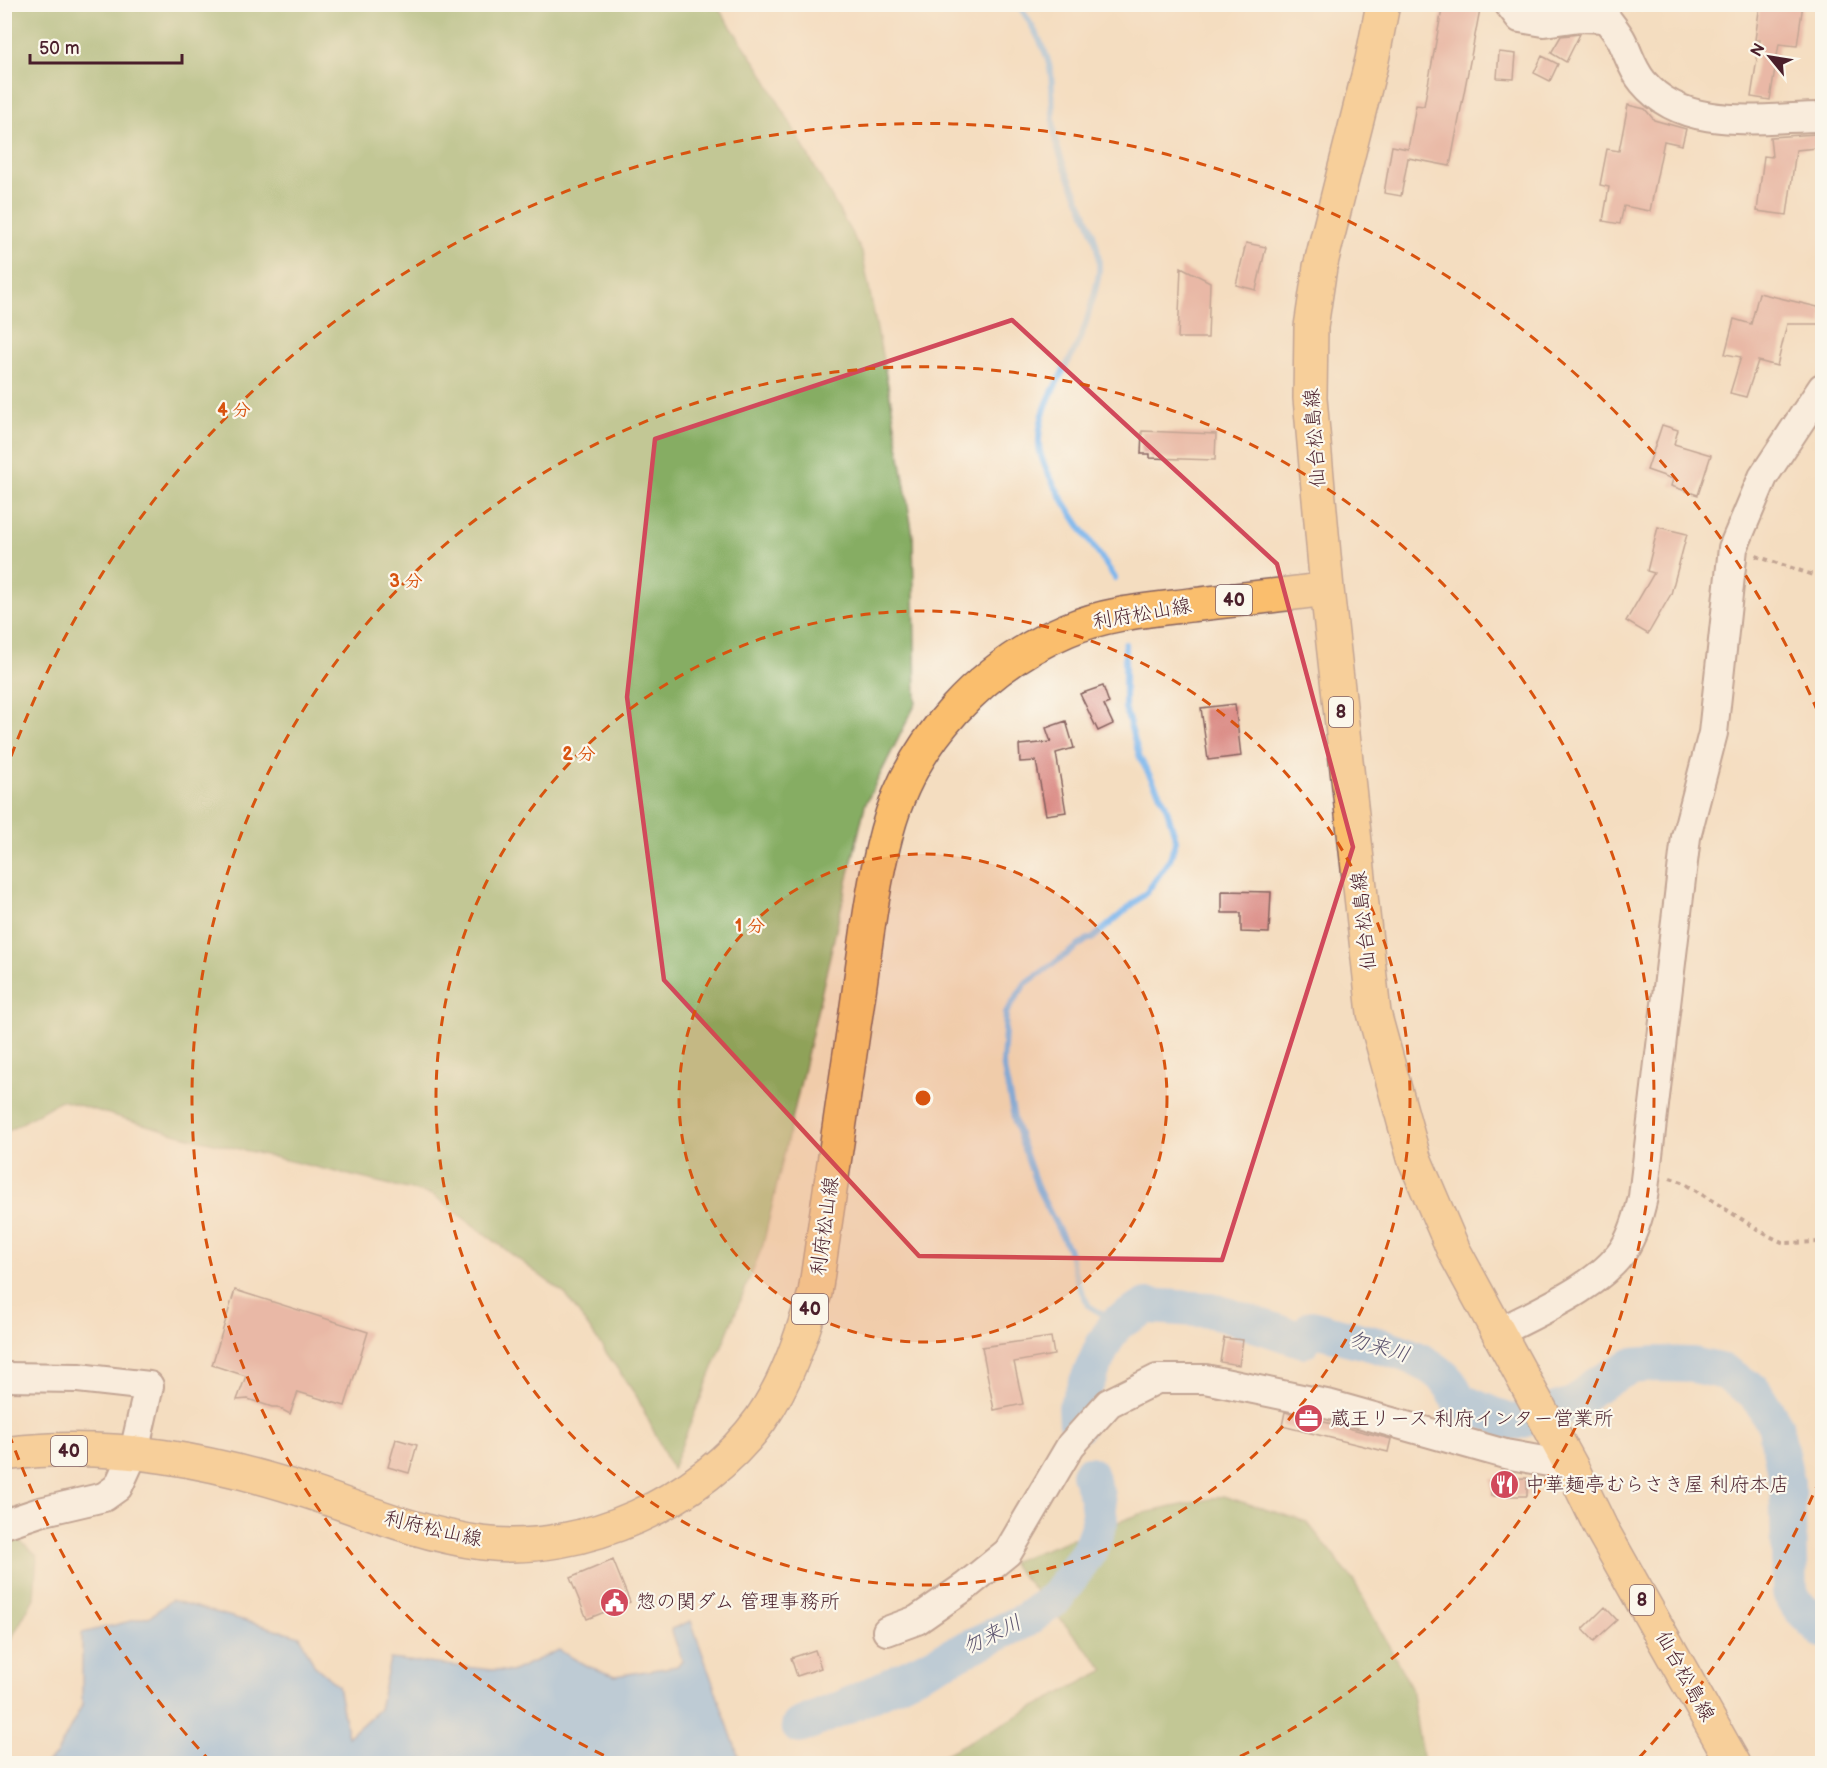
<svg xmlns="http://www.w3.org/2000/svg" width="1827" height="1768" viewBox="0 0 1827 1768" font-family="'Balsamiq Sans','Klee One',sans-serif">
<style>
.forest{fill:#86ad63;stroke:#686647;stroke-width:1.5}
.water{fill:#7cb6ed;stroke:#636a8c;stroke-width:1.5}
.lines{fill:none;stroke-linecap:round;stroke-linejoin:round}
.stream{stroke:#7cb6ed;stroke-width:6}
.river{stroke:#7cb6ed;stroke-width:36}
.building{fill:#db8d87}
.minor-casing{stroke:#86625f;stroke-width:32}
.major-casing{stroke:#86625f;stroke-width:36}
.path{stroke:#86625f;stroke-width:4;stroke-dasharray:4.5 4.5;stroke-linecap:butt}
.minor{stroke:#fff;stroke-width:28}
.major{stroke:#fabe6d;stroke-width:33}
.marked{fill:none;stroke:#d1495b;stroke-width:4.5;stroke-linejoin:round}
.ring{fill:none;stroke:#d8530f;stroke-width:3;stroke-dasharray:10 8}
.labels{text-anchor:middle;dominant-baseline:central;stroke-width:4.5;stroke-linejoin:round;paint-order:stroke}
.shield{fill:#fbf7ec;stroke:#7f6065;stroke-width:1.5}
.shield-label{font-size:18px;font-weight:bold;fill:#4a1f2b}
.street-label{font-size:20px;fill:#4a1f2b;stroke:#fbf7ec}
.poi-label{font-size:20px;fill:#4a1f2b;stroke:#fbf7ec;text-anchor:start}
.water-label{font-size:21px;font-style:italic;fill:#5c546f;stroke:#fbf7ec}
.centre{fill:#d8530f;stroke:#fbf7ec;stroke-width:3}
.ring-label{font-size:18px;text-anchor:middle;font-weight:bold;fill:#d8530f;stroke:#fbf7ec;stroke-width:4.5;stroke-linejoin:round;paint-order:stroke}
</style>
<rect width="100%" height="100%" fill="#fbf7ec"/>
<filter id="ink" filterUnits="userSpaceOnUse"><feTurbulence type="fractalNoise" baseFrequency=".0167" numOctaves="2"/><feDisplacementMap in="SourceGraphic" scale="12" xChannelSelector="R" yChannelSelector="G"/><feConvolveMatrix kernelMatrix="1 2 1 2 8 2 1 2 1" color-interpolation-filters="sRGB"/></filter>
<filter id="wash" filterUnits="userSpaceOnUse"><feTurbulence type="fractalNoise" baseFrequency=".008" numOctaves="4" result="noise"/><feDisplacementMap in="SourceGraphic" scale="24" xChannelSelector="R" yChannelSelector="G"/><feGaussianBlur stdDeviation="1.35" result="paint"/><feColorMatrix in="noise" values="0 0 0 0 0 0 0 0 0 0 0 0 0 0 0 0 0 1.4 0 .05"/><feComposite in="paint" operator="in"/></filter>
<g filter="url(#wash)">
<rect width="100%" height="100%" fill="#f4ddc0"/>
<path class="forest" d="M5,4L716,5L760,69L862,252L891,401L913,536L916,703L865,805L763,1245L672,1469L637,1397L566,1295L433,1195L184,1136L61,1100L5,1133Z
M1223,1496L1307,1522L1355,1583L1411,1687L1423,1763L926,1764L1105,1670L1010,1562L1140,1514Z
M5,1527L37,1556L34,1598L5,1650Z"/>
<path class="water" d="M171,1600L300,1636L314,1665L338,1686L348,1737L379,1709L390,1659L511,1672L559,1650L587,1666L615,1676L677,1666L682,1660L671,1629L691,1621L741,1763H46L56,1755L82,1705V1633L151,1616Z"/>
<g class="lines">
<path class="stream" d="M1018,4C1028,19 1038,35 1045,52C1057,80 1049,112 1056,142C1066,183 1101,228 1099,270C1098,286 1091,304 1087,319C1075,364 1037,397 1039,445C1040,475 1097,550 1115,578
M1117,1323L1089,1306L1078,1284L1068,1248L1038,1189L1015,1123L1003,1064L1006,1013L1025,984L1088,939H1092L1147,892L1170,859L1176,840L1165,803L1140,758L1125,708V644"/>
<path class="river" d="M1077,1426L1076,1407L1104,1343L1117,1323L1147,1306L1211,1310L1303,1340L1312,1328C1355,1342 1443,1350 1458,1400L1512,1423L1575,1404L1593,1387L1631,1366L1656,1364L1693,1365L1724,1372L1755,1392L1775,1425L1787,1483L1790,1593L1798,1606L1822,1630
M799,1726L843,1708L1026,1620L1056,1598L1089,1551L1100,1521L1097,1496L1089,1474"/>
</g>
<g id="blocks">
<path class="building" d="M1443,4H1481L1450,166L1408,158L1401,196L1384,193L1392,146L1408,149L1416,105L1424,106Z
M1760,4H1803L1797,46L1779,44L1770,100L1751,97L1760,40H1755Z
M1580,34L1566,62L1551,53L1561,36Z
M1499,52L1516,54L1514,79L1497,78Z
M1542,56L1558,64L1550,81L1534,73Z
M1628,105L1645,109L1654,120L1686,129L1682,145L1664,141L1650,211L1624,206L1620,224L1603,221L1609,187L1600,185L1607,149L1619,151Z
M1816,134L1817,148L1796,150L1787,215L1757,211L1764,156L1772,157L1770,137Z
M1246,243L1266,247L1256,290L1236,285Z
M1181,267L1210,282L1208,338H1178Z
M1759,293L1822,308V324H1787L1777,366L1758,361L1746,397L1730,393L1741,357L1725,354L1734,319L1751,324Z
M1662,425L1678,430L1674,444L1711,455L1698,495L1671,486L1673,479L1647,470Z
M1142,431L1216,434L1215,460L1150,458V454H1141Z
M1658,527L1687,534L1671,594L1648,634L1626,621L1654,573L1647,571Z
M1103,686L1109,703L1104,705L1113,724L1098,731L1080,694Z
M1235,704L1241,756L1208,760L1201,708Z
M1066,721L1074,748L1056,753L1066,812L1046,815L1036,761L1020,762L1019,745L1051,742L1046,728Z
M1222,891L1271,892L1269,933L1241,932V913H1222Z
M235,1290L368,1332L345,1406L298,1392L290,1414L277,1407H272L248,1399L237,1400L246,1376L212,1365Z
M1051,1337L1054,1355L1014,1362L1023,1404L994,1410L982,1347Z
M1224,1338L1243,1340L1239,1365L1220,1362Z
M1285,1412L1391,1439L1388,1452L1282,1426Z
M396,1439L417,1445L409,1473L388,1467Z
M1527,1478V1496H1491V1479Z
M613,1560L630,1602L587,1619L570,1578Z
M1605,1607L1617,1620L1594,1641L1583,1629Z
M815,1650L821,1668L797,1676L791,1658Z"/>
</g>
</g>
<g filter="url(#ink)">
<use href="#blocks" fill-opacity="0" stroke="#86625f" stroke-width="1.5"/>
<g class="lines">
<defs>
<path id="minor" d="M1509,4L1520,18L1544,22L1580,17L1606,18C1611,25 1618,33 1622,41C1629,55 1632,69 1643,82C1685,133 1764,117 1822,117
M1498,1333C1537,1312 1599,1287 1624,1249C1634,1233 1639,1215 1643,1197L1686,837L1713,733L1733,548L1763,477L1822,388
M4,1377L78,1378L149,1386L134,1452L118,1487L104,1497L40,1512L4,1524
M887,1631L917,1620L966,1586L1008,1552L1071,1445L1109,1403L1157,1379H1205L1331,1405L1505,1454L1571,1466"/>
<path id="major" d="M1383,4L1372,60L1320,267L1311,327L1310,398L1327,589L1374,1013L1414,1158L1453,1249L1571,1466L1601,1528L1734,1764
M4,1454C111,1440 217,1461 318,1495C372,1514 425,1535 482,1543C582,1556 703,1501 761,1419C788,1380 801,1337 815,1293C828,1204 841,1115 854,1026C864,962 870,894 887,831C911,741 982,666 1067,630C1106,613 1149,610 1191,605C1236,600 1282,595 1327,589"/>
</defs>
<use href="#minor" class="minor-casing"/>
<use href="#major" class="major-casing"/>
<path class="path" d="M1756,556L1822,578
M1670,1178L1682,1182L1767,1235L1784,1243L1822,1242"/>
<use href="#minor" class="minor"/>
<use href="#major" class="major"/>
</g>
</g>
<path d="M0 0H1827V1768H0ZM1012,320L1277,564L1353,847L1222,1260L919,1256L664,980L627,697L655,439Z" fill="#f4ddc0" fill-opacity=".55" fill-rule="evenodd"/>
<path class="marked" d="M1012,320L1277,564L1353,847L1222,1260L919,1256L664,980L627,697L655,439Z"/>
<circle cx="923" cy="1098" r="244" fill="#d8530f" fill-opacity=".12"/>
<g class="ring">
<circle cx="923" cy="1098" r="244"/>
<circle cx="923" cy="1098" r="487"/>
<path d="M620 1763A731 731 0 1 1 1226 1763"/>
<path d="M1820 1479A974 974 0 0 1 1635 1762M211 1762A974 974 0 0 1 5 1423M5 773A974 974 0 0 1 1820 717"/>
</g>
<defs>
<symbol id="office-disc" viewBox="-11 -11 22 22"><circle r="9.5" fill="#d1495b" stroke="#fbf7ec"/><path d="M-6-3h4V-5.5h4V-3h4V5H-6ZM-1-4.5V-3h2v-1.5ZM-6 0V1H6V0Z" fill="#fff"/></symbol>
<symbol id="restaurant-disc" viewBox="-11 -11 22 22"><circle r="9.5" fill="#d1495b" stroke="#fbf7ec"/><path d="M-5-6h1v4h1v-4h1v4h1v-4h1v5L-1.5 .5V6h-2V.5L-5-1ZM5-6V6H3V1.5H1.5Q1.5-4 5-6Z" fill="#fff"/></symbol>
<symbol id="civic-disc" viewBox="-11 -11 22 22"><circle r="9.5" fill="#d1495b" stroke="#fbf7ec"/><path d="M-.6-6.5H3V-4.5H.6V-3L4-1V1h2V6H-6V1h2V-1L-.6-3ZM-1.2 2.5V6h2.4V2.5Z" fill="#fff"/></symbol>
</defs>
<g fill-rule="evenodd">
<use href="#office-disc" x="1292" y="1402" width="33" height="33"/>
<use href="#restaurant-disc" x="1488" y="1468" width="33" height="33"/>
<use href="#civic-disc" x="598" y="1586" width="33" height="33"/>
</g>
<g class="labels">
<g class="shield">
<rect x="1216" y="585" width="36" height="30" rx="4.5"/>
<rect x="1329" y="697" width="24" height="30" rx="4.5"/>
<rect x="792" y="1294" width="36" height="30" rx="4.5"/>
<rect x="51" y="1436" width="36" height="30" rx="4.5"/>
<rect x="1630" y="1585" width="24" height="30" rx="4.5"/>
</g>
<g class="shield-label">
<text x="1234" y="600">40</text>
<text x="1341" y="712">8</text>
<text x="810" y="1309">40</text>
<text x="69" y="1451">40</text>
<text x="1642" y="1600">8</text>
</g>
<g class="street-label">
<text transform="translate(1315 438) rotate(-94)">仙台松島線</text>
<text transform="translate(1142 614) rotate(-10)">利府松山線</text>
<text transform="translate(1364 921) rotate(-96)">仙台松島線</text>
<text transform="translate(825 1226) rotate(-82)">利府松山線</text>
<text transform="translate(433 1529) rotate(13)">利府松山線</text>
<text transform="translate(1685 1676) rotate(61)">仙台松島線</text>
</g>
<g class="poi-label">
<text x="1330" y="1419">蔵王リース 利府インター営業所</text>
<text x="1525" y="1485">中華麺亭むらさき屋 利府本店</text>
<text x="636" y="1602">惣の関ダム 管理事務所</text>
</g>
<g class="water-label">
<text transform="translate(1379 1347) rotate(16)">勿来川</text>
<text transform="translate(992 1635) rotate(-26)">勿来川</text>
</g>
</g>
<circle cx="923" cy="1098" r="9" class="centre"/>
<g class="ring-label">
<text x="234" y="416">4 分</text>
<text x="406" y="587">3 分</text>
<text x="579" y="760">2 分</text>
<text x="750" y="932">1 分</text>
</g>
<rect width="1827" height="1768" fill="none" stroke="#fbf7ec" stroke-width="24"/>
<g transform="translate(1770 57) rotate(300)" stroke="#fbf7ec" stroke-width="4.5" paint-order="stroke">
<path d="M0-4.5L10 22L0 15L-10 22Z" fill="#4a1f2b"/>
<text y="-9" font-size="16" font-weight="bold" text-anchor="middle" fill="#4a1f2b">N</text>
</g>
<path d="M30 54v9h152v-9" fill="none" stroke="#4a1f2b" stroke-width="3"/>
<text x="39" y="54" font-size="18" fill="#4a1f2b" stroke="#fbf7ec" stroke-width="4.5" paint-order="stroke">50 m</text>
</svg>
